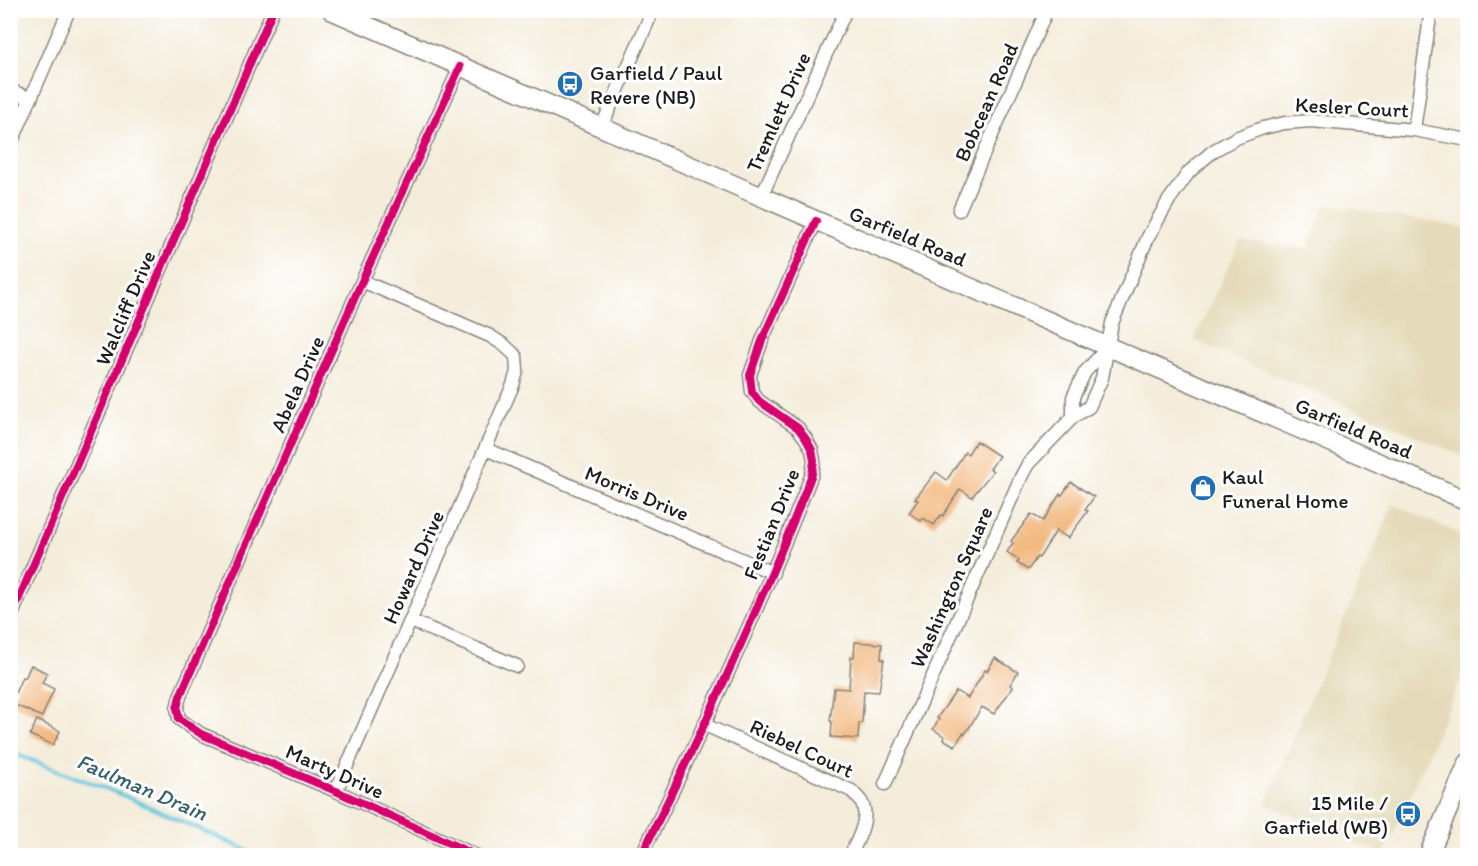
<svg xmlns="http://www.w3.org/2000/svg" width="1478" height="866" viewBox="0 0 1478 866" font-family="Itim,sans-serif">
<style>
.built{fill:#e5dbba}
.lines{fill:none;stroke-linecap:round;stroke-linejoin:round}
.stream{stroke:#61c6de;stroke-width:4}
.building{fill:#f2b67c}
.street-casing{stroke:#88847c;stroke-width:15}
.secondary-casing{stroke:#88847c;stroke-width:21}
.street{stroke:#fff;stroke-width:12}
.secondary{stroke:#fff;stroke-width:18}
.cycleway-casing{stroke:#fff;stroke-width:11}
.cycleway{stroke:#d6006c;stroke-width:8}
.labels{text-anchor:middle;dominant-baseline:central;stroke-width:6;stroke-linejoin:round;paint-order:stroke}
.poi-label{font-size:21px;fill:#1c1c1c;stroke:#fff;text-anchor:start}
.street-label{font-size:21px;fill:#1c1c1c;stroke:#fff}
.water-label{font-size:22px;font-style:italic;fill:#38606a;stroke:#fff}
</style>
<rect width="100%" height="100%" fill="#fff"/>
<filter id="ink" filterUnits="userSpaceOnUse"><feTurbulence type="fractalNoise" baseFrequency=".0167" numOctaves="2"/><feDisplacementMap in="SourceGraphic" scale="12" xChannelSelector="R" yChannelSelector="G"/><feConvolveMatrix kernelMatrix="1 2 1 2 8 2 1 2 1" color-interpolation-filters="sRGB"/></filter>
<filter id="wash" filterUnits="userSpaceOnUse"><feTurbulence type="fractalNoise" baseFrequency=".008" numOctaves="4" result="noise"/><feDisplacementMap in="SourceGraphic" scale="24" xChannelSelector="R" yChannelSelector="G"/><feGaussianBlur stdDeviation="1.35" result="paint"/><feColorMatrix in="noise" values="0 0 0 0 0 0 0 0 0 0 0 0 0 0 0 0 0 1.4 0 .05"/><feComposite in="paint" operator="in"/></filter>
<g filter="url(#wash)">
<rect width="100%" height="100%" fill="#f4eddb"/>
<path class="built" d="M1325,204L1467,228V458L1194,340L1240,241L1307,249Z
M1393,504L1467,537L1468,663L1384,855L1265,804Z"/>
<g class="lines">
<path class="stream" d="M10,752L120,794L260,856"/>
</g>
<g id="blocks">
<path class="building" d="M976,441L999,456L990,469L993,471L972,497L960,489L943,516L941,515L934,525L923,518L921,521L909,513L918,500L915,499L936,472L947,480L965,452L968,454Z
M1071,482L1094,497L1085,510L1088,511L1068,538L1056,531L1039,558L1037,557L1028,570L1017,563L1019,560L1007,552L1013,543L1011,541L1031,514L1043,521L1060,494L1062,495Z
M855,642L882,644L881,659H884L879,692L864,691L862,723H859L858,739L831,737L832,722L830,721L834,688L849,689L851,657H854Z
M995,658L1018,672L1010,685L1013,687L994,714L982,707L965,734L963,733L955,746L943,739L945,737L933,729L939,719L937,718L956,691L968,698L985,670L987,671Z
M31,665L47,673L42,683L54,689L42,717L11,703L22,677L25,678Z
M37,720L60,731L53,745L30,735Z"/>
</g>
</g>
<g filter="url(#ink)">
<use href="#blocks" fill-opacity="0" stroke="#88847c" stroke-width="1.5"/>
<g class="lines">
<defs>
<path id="street" d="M460,67L362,281L180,696L177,708L179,719L201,734L336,791L477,856
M10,90L31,99
M601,128L653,10
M1414,130L1431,10
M10,146L69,10
M761,197L846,10
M959,210L1047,10
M1108,347L1085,372L1073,397V417L1089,407L1102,378L1112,323L1148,237L1169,200L1189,172L1213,151L1236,138L1263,128L1285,123L1311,121L1414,130L1468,140
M486,449L773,573
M10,619L273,10
M411,621L517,666
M705,725L852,791C855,795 860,799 862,803C870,819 857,841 850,856
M885,784L1021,477L1028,464L1073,417
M336,791L513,385L517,371L516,356L504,345L490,336L362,281
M641,856C703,730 762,604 812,474L814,461L812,450L806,439L798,428L759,401L752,392L750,375L763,338L816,221"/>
<path id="secondary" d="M331,10L1027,312L1468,501
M1428,856L1468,763"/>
</defs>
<use href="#street" class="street-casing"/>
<use href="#secondary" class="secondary-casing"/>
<use href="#street" class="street"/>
<use href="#secondary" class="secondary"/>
<defs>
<path id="cycleway" d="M460,67L362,281L180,696L177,708L179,719L201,734L336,791L477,856
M10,619L273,10
M641,856C703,730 762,604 812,474L814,461L812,450L806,439L798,428L759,401L752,392L750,375L763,338L816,221"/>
</defs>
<use href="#cycleway" class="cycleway-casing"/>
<use href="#cycleway" class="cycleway"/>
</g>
</g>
<defs>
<symbol id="bus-disc" viewBox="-11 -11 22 22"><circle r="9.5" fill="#1f6fb2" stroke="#fff"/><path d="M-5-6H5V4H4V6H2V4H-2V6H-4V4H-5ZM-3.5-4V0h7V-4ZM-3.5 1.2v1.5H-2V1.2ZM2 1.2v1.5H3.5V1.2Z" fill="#fff"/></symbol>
<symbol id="shop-disc" viewBox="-11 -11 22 22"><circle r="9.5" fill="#1f6fb2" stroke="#fff"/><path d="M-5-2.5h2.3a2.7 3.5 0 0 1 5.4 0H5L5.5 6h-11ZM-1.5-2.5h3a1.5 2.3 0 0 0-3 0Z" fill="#fff"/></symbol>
</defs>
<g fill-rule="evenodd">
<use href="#bus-disc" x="555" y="69" width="30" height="30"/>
<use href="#shop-disc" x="1188" y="473" width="30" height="30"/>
<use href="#bus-disc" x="1393" y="799" width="30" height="30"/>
</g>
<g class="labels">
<g class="poi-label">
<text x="590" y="72">Garfield / Paul<tspan x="590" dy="24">Revere (NB)</tspan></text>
<text x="1222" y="476">Kaul<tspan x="1222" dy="24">Funeral Home</tspan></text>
<text x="1388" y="802" text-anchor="end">15 Mile /<tspan x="1388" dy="24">Garfield (WB)</tspan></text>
</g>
<g class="street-label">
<text transform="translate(986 102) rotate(-66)">Bobcean Road</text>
<text transform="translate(1352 107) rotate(3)">Kesler Court</text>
<text transform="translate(778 112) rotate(-66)">Tremlett Drive</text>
<text transform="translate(908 236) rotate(23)">Garfield Road</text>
<text transform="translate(125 308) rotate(-67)">Walcliff Drive</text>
<text transform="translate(297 384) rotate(-66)">Abela Drive</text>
<text transform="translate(1354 428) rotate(23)">Garfield Road</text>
<text transform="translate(637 493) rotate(23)">Morris Drive</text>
<text transform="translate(771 524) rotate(-68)">Festian Drive</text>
<text transform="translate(413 567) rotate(-66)">Howard Drive</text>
<text transform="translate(951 587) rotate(-66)">Washington Square</text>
<text transform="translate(802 748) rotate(25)">Riebel Court</text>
<text transform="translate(335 771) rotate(24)">Marty Drive</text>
</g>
<g class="water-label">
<text transform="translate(142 787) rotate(23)">Faulman Drain</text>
</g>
</g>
<rect width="1478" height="866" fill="none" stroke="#fff" stroke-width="36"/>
</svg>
